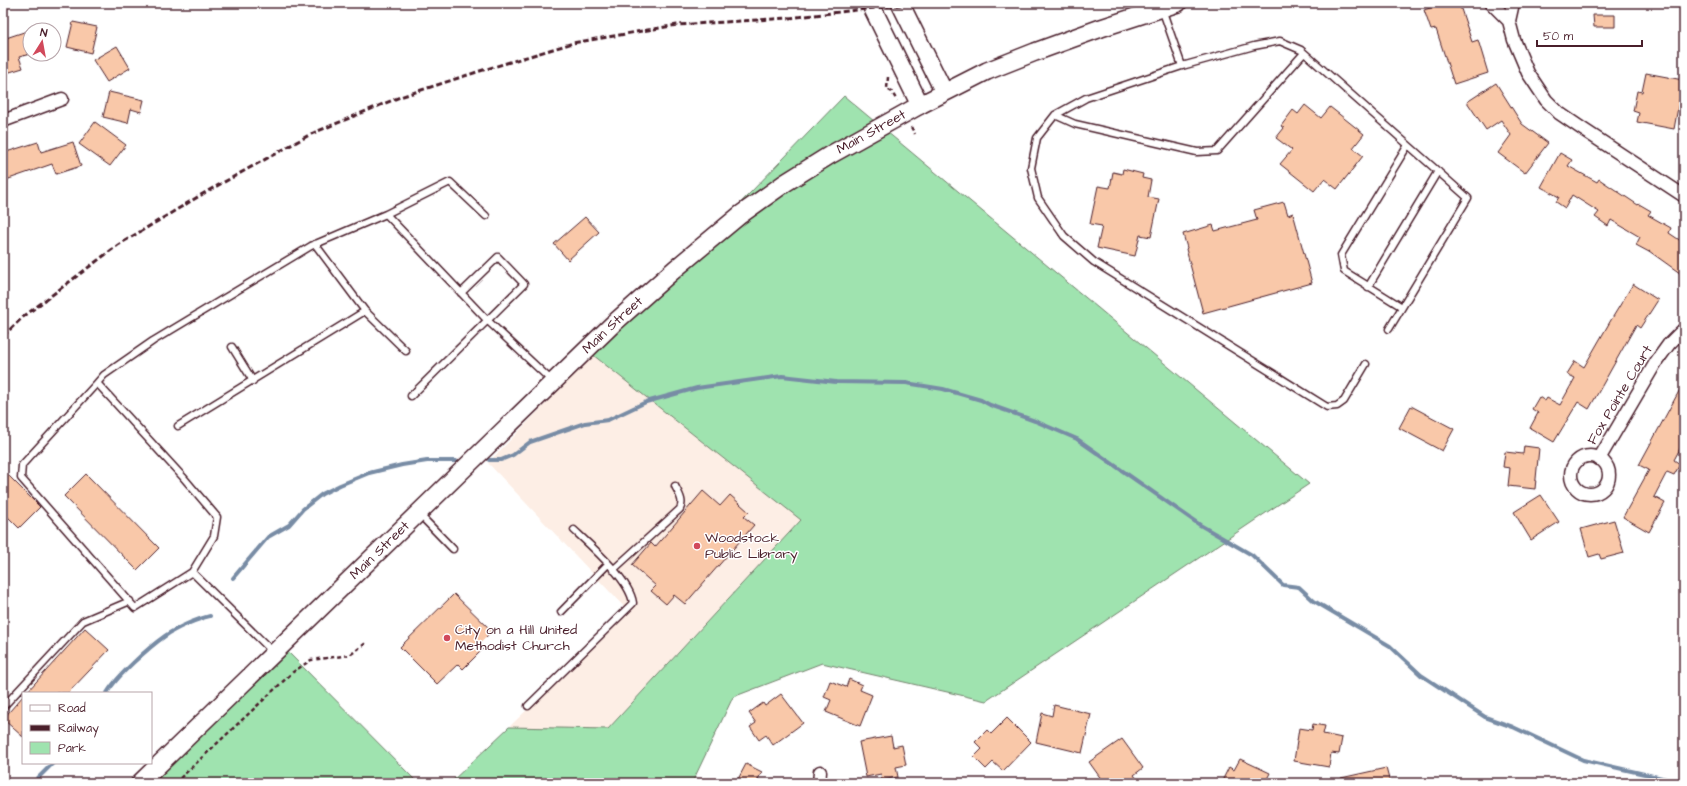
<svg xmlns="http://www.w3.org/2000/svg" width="1687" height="786" viewBox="0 0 1687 786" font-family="'Architects Daughter',sans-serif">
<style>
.built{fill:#fdeee5}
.green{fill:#9fe3af;stroke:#74816d}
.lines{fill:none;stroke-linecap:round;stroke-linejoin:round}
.stream{stroke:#788ca5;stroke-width:4}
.building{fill:#f9c8a9;stroke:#4a1f2b}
.lane-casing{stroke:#4a1f2b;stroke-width:9}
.street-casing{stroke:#4a1f2b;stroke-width:15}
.secondary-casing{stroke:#4a1f2b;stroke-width:20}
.path{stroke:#4a1f2b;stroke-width:2.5;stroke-dasharray:4 3;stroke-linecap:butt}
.lane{stroke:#fff;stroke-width:6}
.street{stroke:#fff;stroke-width:12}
.secondary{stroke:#fff;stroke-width:17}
.rail{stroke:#4a1f2b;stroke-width:3;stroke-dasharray:6 3;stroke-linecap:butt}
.poi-dot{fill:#d1495b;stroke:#fff;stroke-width:1.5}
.labels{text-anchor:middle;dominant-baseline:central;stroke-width:3;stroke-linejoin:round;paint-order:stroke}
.street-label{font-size:14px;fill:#4a1f2b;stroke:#fff}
.poi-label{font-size:14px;fill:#4a1f2b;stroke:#fff;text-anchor:start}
</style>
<rect width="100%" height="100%" fill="#fff"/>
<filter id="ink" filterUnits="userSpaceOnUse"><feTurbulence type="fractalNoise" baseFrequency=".025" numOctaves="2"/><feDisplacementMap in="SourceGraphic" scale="8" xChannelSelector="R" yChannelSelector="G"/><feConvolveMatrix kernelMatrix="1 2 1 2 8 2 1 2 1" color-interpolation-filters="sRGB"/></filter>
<g filter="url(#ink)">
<path class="built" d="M593,355L802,519L608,729L509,727L629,612L488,463Z"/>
<path class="green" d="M844,96L1309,484L986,701L822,663L733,697L692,783H450L509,727L608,729L801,520L593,355Z
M285,649L418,783H147Z"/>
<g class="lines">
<path class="stream" d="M489,460H501L513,455L530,442L585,423L608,420L646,402L697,388L782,376L836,382L906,383L943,389L981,400L990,405L1035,421L1077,439L1200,525L1252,555L1283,585L1299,587L1314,601L1390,646L1421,675L1485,717L1513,727L1583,760L1684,783
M233,578L268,537L289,525L303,509L322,494L340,485L369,473L402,465L427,461H456
M107,693C117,676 148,648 165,636C176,628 197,619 210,616
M33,783L53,763"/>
</g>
<path class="building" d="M1445,3H1459L1472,42L1478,40L1488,73L1454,84L1436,29L1431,30L1424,10Z
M1593,15H1615V27H1594Z
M73,22L97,27L91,53L67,47Z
M30,30V54L19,57L23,68L3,74V39Z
M117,46L130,68L107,82L93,60Z
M1646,73L1683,80L1674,129L1637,122L1639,113L1633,111L1637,91L1642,92Z
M1496,83L1522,124L1548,143L1525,173L1498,153L1511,135L1501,120L1486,130L1467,102Z
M109,92L144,100L141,112L131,109L128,123L103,117Z
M1305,105L1321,118L1330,107L1364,134L1353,148L1363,156L1337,189L1324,179L1314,191L1280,164L1292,150L1276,138L1284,128L1281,126L1293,110L1298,114Z
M95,122L126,145L110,166L79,144Z
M38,142L41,152L73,142L81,166L56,174L52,164L3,181V153Z
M1560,153L1572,160L1568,166L1597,182L1599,179L1638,205L1639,204L1651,211L1648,215L1671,228L1669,233L1684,243V276L1649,251V252L1636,245L1640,237L1611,220L1608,226L1595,217L1599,212L1572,195L1565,208L1556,202L1559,197L1541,187Z
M1123,169L1143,174L1142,178L1151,180L1148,197L1159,199L1151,237L1140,235L1135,256L1097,248L1102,226L1090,224L1098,186L1110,188L1113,172L1122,174Z
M1284,202L1288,215L1293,213L1312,283L1203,313L1186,249L1187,248L1183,234L1213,225L1215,231L1257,220L1254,210Z
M585,217L599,232L568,260L554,244Z
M1633,284L1658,300L1640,328L1636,325L1589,409L1578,402L1554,442L1530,428L1538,413L1532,409L1539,397L1545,401L1547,398L1560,405L1575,378L1567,374L1575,361L1584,367L1611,320Z
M1684,382V441L1674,460L1680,464L1674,475L1667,472L1654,497L1665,503L1649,532L1623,517L1649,470L1639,465Z
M1411,406L1454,429L1442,451L1399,428Z
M1524,446L1539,448L1535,489L1508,486L1510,468L1503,467L1505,452L1523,454Z
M3,470L40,507L19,528L3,512Z
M86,474L159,548L137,570L64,496Z
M703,491L720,506L730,495L749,512L744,517L754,525L685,604L674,595L666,604L651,591L656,586L632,565L651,543L655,547Z
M1541,495L1559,522L1531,540L1514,512Z
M1614,520L1624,553L1601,559L1599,554L1589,557L1581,529Z
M454,594L492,631L479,644L483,649L463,669L458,664L437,684L400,647Z
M85,628L109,650L68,693H26Z
M849,679L862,685L860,690L872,695L860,726L826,712L831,700L824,697L830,681L846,687Z
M781,694L803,723L773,745L766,735L759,740L750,727L756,723L749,713L763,703L765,706Z
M23,696V737L3,719Z
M1054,705L1091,714L1082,753L1036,742L1042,713L1052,716Z
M1007,718L1031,742L1003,771L993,762L986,769L974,757L982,749L975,742L987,730L991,734Z
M1313,724L1325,726L1323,734L1342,738L1339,754L1331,753L1329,767L1294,761L1299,728L1312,730Z
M891,736L893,747L902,745L906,765L896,767L898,777L882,780L881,774L866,777L859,742Z
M1122,739L1143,768L1134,775L1140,783H1104L1089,762Z
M1240,759L1270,773L1265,783H1221L1229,767L1234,770Z
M746,764L762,772L756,783H736Z
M1386,768L1390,783H1341V778Z"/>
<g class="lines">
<defs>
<path id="lane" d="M1162,9L1182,66L1254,46L1280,41L1301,50L1468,198L1389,329
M1182,66L1086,98L1055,115L1037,138L1031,168L1038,198L1064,236L1094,262L1327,407L1337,406L1344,401L1366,364
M1055,115L1075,124L1197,152L1217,151L1304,53
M486,216L450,182L386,214L487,320L552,381
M1368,287L1438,171
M1402,307L1344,271L1341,255L1408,145
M365,311L406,351
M232,347L253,381
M97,383L183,477L217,517L214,536L192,572L135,608L21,478L22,465Z
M97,383L104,375L153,341L311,246L386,214
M411,396L524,284L498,257L461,293
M178,426L365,311L315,244
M418,513L453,549
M613,570L680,509C684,501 679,494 675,486
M192,572L273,652
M561,612L608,564
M528,706L633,603C630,580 591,546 574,530
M3,707L83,621L130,601"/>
<path id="street" d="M1491,3L1509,21
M1513,3L1509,21L1514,40L1528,73L1546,100L1559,113L1581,128L1684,196
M3,121L62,99
M1571 475a19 19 0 1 1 38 0a19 19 0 1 1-38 0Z
M1599,459L1656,362L1669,344L1684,329
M819,783L820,772"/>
<g id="secondary">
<path d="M870,3L920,105"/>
<path d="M900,3L944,92"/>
<path id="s1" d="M140,783L613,324L675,269L740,215L785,183L830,155L920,105L987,71L1035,52L1101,28L1178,3"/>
</g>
</defs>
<use href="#lane" class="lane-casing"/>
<use href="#street" class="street-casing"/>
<use href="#secondary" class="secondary-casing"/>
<path class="path" d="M888,77L887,89L892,92L897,101
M911,127L915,134
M175,783L293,672L311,660L350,655L366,643"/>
<use href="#lane" class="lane"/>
<use href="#street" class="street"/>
<use href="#secondary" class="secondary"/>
<path class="rail" d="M3,336L23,317L118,245L206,192L311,134L400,97L480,71L573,43L677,25L789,18L916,3"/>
</g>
</g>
<g class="poi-dot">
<circle cx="697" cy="546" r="4"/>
<circle cx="447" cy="638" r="4"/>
</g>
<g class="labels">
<g class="street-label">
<text stroke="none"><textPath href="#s1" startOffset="982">Main Street</textPath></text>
<text stroke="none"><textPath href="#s1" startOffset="658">Main Street</textPath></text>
<text transform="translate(1620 395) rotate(-59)">Fox Pointe Court</text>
<text stroke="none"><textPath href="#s1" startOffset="334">Main Street</textPath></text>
</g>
<g class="poi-label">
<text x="705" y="538">Woodstock<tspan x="705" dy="16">Public Library</tspan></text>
<text x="455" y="630">City on a Hill United<tspan x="455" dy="16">Methodist Church</tspan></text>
</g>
</g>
<rect width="1687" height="786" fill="none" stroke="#fff" stroke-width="16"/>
<rect x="8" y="8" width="1671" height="770" fill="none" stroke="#4a1f2b" stroke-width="1.5" filter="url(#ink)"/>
<rect x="22" y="692" width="130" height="72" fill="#ffffff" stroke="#b7a5aa"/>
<rect x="30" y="705" width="20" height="6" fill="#ffffff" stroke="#b7a5aa"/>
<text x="58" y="712" font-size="12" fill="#4a1f2b">Road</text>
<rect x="30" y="725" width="20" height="6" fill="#4a1f2b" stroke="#b7a5aa"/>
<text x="58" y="732" font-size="12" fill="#4a1f2b">Railway</text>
<rect x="30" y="742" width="20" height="12" fill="#9fe3af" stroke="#b7a5aa"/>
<text x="58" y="752" font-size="12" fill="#4a1f2b">Park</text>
<g transform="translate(42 42) rotate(11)"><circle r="19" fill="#ffffff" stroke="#b7a5aa"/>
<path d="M0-3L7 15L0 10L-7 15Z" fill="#d1495b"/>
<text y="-6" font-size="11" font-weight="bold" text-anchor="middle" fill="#4a1f2b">N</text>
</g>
<path d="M1537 40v6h105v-6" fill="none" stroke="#4a1f2b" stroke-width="2"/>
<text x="1543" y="40" font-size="12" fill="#4a1f2b" stroke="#ffffff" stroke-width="3" paint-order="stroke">50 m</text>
</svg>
